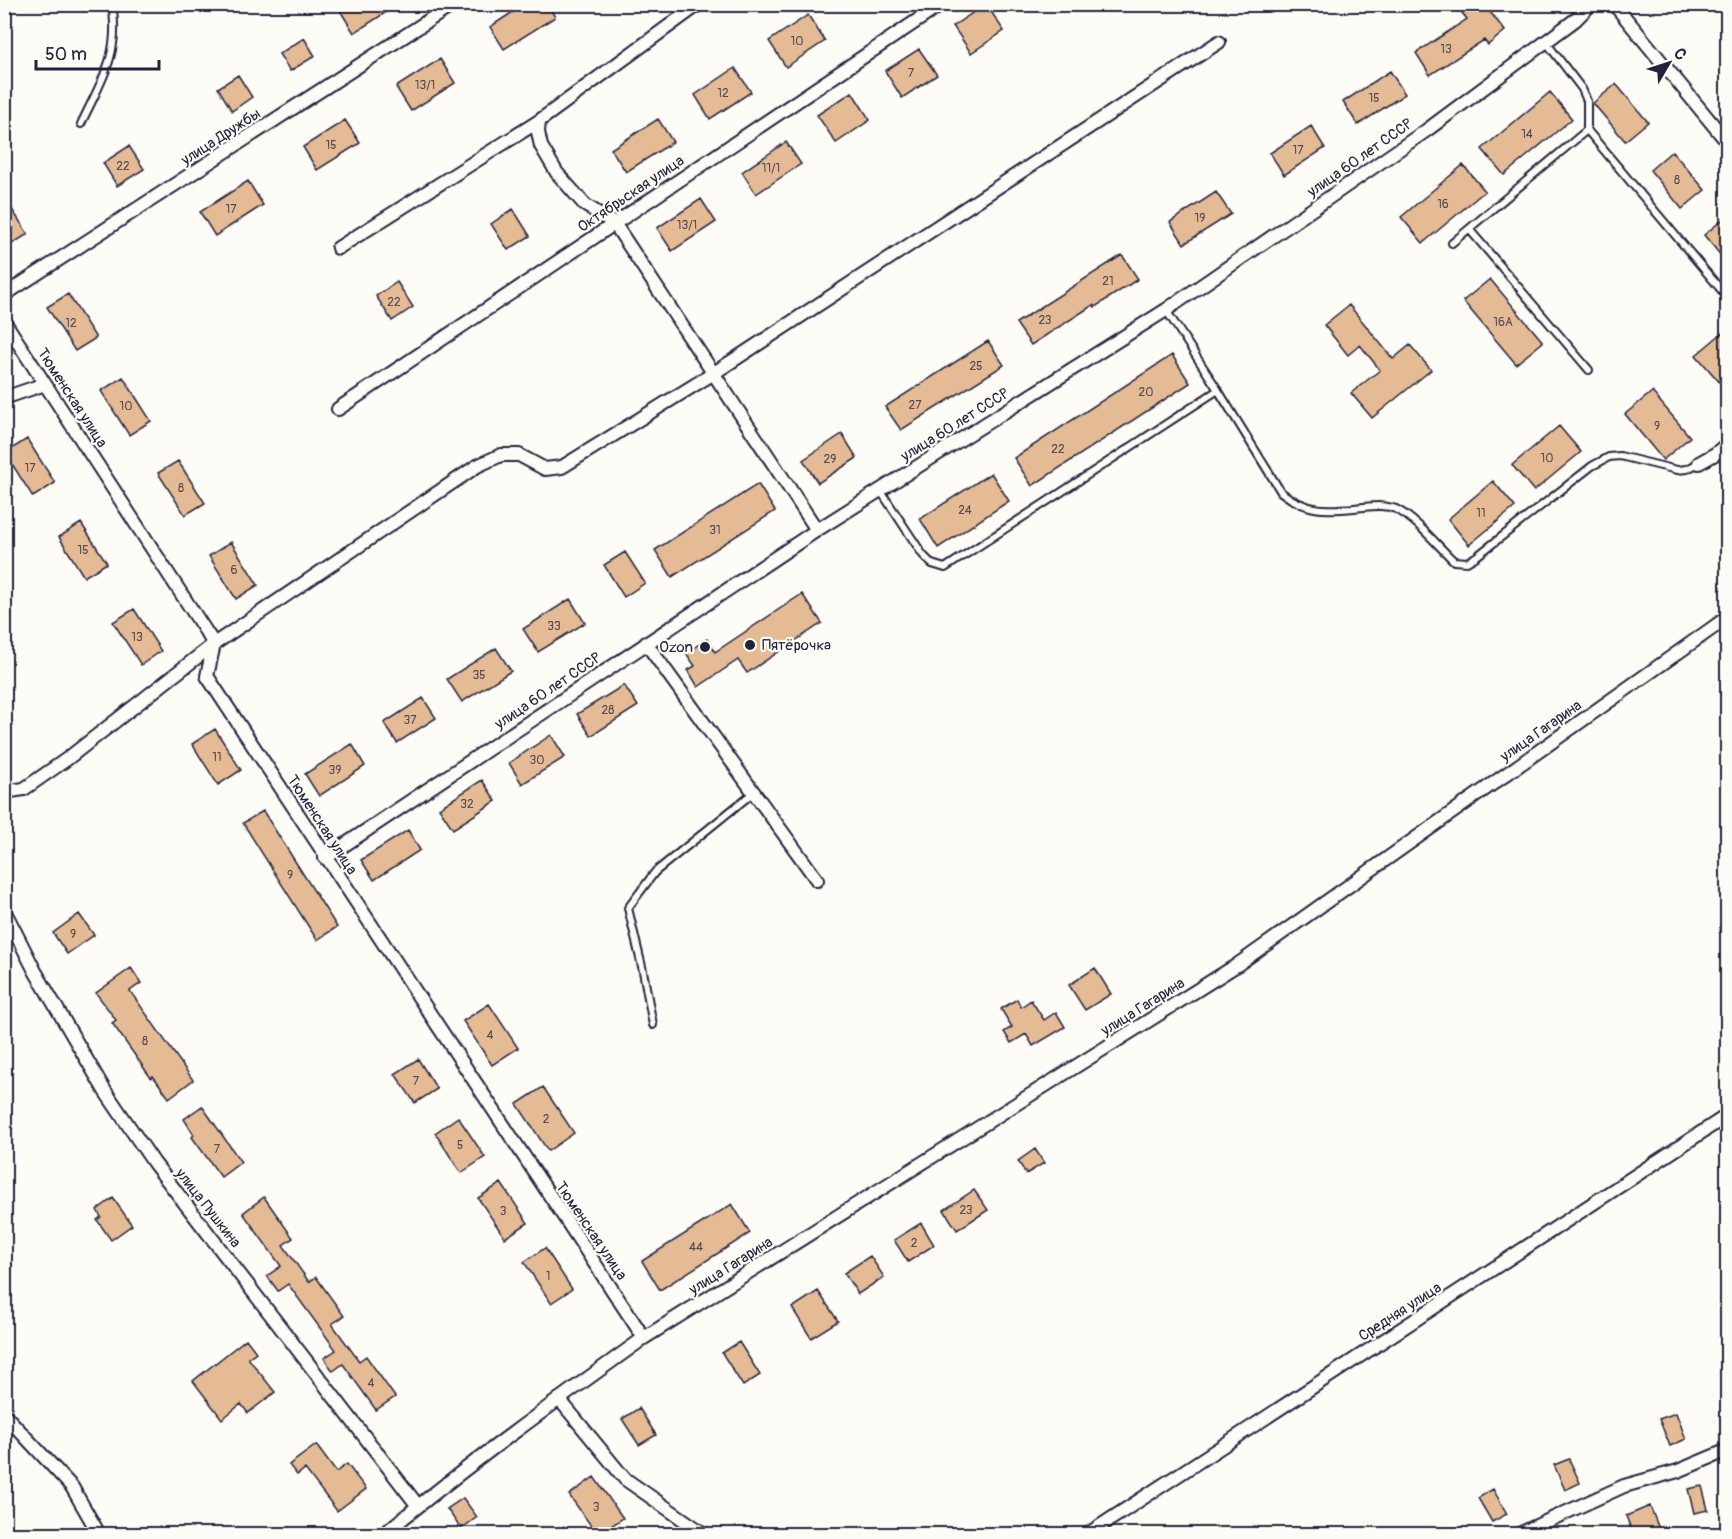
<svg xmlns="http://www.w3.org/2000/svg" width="1732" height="1539" viewBox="0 0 1732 1539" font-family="Pangolin,sans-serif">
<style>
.building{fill:#e4bb95;stroke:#22223b;stroke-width:1.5}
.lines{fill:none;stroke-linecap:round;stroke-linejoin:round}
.lane-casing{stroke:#22223b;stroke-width:10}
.street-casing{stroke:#22223b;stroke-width:16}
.lane{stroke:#fdfcf7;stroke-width:6}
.street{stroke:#fdfcf7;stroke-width:12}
.poi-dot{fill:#22223b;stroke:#fdfcf7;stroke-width:2}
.labels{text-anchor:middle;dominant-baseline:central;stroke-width:4.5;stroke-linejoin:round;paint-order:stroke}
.number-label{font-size:12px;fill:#524852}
.street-label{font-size:15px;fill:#22223b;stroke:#fdfcf7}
.poi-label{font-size:15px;fill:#22223b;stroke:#fdfcf7;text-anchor:start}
</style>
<rect width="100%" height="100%" fill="#fdfcf7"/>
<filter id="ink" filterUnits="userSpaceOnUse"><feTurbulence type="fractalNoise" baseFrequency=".0167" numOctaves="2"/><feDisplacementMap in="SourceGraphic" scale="12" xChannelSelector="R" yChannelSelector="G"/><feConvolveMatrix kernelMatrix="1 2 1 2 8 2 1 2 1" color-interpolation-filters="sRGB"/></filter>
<g filter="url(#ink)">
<path class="building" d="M336,4H399L354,33Z
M525,4H547L555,17L504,49L490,27Z
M986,4L1004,31L971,53L953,26Z
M1473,4H1484L1505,31L1488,45L1484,40L1430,75L1416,53L1467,19L1462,13Z
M808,15L825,41L786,67L769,41Z
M304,38L315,56L290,71L279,54Z
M919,49L937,75L902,98L885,71Z
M440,59L455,83L411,111L396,87Z
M735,68L751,92L710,119L695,95Z
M1390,71L1405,94L1358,125L1343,102Z
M238,75L252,97L232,111L218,88Z
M1616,84L1648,122L1625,141L1593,103Z
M852,92L870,120L836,143L817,115Z
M1550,92L1572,119L1504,175L1482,149Z
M658,119L673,142L626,172L611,149Z
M345,120L360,143L317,170L303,147Z
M1311,126L1325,148L1284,175L1270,153Z
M786,142L801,164L756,194L742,172Z
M129,146L144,169L117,186L103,163Z
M1672,151L1705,190L1682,209L1650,170Z
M1463,165L1485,191L1423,243L1401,217Z
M248,181L263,205L215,236L200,212Z
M1216,192L1231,214L1184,244L1170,222Z
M4,197L28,234L4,249Z
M701,199L716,222L672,251L657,228Z
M513,209L530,236L508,250L491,224Z
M1728,215V264L1704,235Z
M1122,255L1138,279L1095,307L1093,305L1031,345L1016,323Z
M1490,279L1543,342L1516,364L1463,301Z
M397,282L413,307L392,321L376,296Z
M68,294L96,338L75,351L47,307Z
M1349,305L1393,359L1410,345L1431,370L1372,418L1351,393L1380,370L1360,345L1348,355L1324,325Z
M1728,328V392L1696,355Z
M988,341L1004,365L901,430L885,407Z
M1172,355L1190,383L1032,486L1014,458Z
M123,377L151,421L129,435L101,391Z
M1652,392L1690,437L1663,460L1625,414Z
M1559,426L1581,452L1534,491L1512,465Z
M842,434L857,458L818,483L803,460Z
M27,439L55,483L33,497L5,453Z
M178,461L205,503L185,515L158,473Z
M991,473L1009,501L938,548L920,519Z
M1493,481L1515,507L1469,545L1448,519Z
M758,484L775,511L672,577L655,550Z
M81,523L107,563L84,577L59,537Z
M231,542L258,585L236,599L209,556Z
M625,552L645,583L624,597L604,565Z
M802,594L822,623L747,673L738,660L698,687L688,670L695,666L686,653L707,639L715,652Z
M570,599L585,623L538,652L523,629Z
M134,609L161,651L141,665L113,622Z
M496,648L511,671L462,702L447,679Z
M624,685L638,706L591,736L577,714Z
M423,698L436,718L397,743L384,723Z
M215,729L241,770L218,785L192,744Z
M551,735L565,757L522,784L509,763Z
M352,744L365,766L319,796L305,774Z
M482,780L496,801L453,829L439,808Z
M263,811L337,927L317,940L243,823Z
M408,830L420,850L374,880L361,860Z
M79,914L94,935L67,954L53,933Z
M131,968L141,983L130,991L193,1080L169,1098L153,1076L151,1078L112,1023L116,1020L96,993Z
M1095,968L1111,994L1085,1010L1069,985Z
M1017,999L1021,1007L1031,1000L1044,1020L1056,1012L1065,1027L1033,1046L1026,1034L1011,1043L1004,1032L1012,1027L1001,1009Z
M489,1004L518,1048L492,1065L463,1021Z
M418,1059L437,1089L415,1103L395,1074Z
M543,1087L574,1133L548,1151L517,1104Z
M202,1106L241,1162L221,1177L192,1137L194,1135L184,1119Z
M458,1117L485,1157L461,1173L435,1133Z
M1035,1149L1044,1163L1026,1174L1018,1161Z
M501,1183L528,1223L505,1238L478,1198Z
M974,1190L988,1210L957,1230L944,1210Z
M264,1197L293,1238L283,1245L309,1282L316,1277L344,1316L332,1324L359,1361L366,1356L395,1397L376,1410L343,1364L333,1371L324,1358L336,1350L288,1284L278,1291L267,1276L281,1266L243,1213Z
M113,1198L132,1225L111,1240L97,1220L101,1217L97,1210Z
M732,1204L750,1233L660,1290L642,1261Z
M921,1223L934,1245L908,1262L894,1240Z
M545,1248L572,1289L551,1303L524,1262Z
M870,1256L884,1277L858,1294L844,1273Z
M818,1291L838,1321L811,1338L792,1308Z
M246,1339L256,1352L248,1358L275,1392L248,1413L241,1404L222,1419L193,1381Z
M739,1342L760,1375L743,1386L722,1353Z
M639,1408L656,1435L639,1445L622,1419Z
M1676,1413L1686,1439L1670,1446L1659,1419Z
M316,1445L336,1472L347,1464L366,1489L337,1511L305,1469L297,1475L289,1465Z
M1569,1459L1580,1483L1565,1490L1554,1465Z
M594,1477L623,1518L599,1534H597L569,1495Z
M1702,1486L1708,1510L1694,1513L1688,1489Z
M1493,1489L1507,1514L1492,1522L1478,1498Z
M463,1498L477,1517L461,1529L447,1509Z
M1650,1506L1661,1534H1633L1626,1516Z"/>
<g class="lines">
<defs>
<path id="lane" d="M1546,42L1582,89L1587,101V130
M81,124C101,81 121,54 112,4
M1469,229L1589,370
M1452,243L1587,130L1728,298
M1166,310L1218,390L1281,492C1309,514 1330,510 1364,507C1375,506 1386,505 1396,509C1416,519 1437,545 1454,561L1467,562L1477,556L1592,466L1609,457L1620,456L1677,470L1687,469L1699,463
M880,490L923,555L932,564L945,568L1218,390
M653,1025L643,971L628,908L655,872L754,792"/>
<path id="street" d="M699,4L539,121L538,132L541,146L557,173L585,205L614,223L817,530
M1614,4L1728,143
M338,248L539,121
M4,295L454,4
M4,321L214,644L207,676L644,1338
M4,398L45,384
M338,409L942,4
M1699,463L1715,454L1728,443
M646,643L817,880
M4,792L24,789L67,759L214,644L477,466L501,455H519L545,469L562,467L714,373L1219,42
M325,858L817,530L1166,310L1427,130L1575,20L1591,4
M4,910L35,971L105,1091L154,1163L418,1506
M559,1399L625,1479L704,1534
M4,1414L72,1487L99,1534
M384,1534C467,1465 556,1401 644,1338L1237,965L1728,617
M1088,1534L1728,1115
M1519,1534L1624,1486L1678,1471L1728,1450"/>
</defs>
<use href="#lane" class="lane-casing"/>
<use href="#street" class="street-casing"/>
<use href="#lane" class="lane"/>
<use href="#street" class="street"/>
</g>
</g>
<g class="poi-dot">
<circle cx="750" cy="645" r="6"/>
<circle cx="705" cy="647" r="6"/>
</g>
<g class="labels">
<g class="number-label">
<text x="797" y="41">10</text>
<text x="1446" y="49">13</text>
<text x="911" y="73">7</text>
<text x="425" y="85">13/1</text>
<text x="723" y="93">12</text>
<text x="1374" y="98">15</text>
<text x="1527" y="134">14</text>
<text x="331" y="145">15</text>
<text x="1298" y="150">17</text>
<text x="123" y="166">22</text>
<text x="771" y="168">11/1</text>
<text x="1677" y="180">8</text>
<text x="1443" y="204">16</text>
<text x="231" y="209">17</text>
<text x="1200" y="218">19</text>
<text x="687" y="225">13/1</text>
<text x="1108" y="281">21</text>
<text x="394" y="302">22</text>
<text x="1045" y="320">23</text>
<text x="1503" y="322">16А</text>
<text x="71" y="323">12</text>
<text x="976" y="366">25</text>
<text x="1146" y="392">20</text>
<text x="915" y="405">27</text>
<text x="126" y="406">10</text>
<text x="1657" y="426">9</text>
<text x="1058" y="449">22</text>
<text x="1547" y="458">10</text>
<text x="830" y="459">29</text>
<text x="30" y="468">17</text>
<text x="181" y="488">8</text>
<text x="965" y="510">24</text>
<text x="1481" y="513">11</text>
<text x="715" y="530">31</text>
<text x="83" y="550">15</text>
<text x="234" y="570">6</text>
<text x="554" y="626">33</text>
<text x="137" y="637">13</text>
<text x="479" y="675">35</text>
<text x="608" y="710">28</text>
<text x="410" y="720">37</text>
<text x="217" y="757">11</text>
<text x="537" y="760">30</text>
<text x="335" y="770">39</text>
<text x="467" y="804">32</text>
<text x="290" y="875">9</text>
<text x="73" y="934">9</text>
<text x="490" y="1035">4</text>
<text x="145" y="1041">8</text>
<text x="416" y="1081">7</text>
<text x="546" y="1119">2</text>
<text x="460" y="1145">5</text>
<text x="217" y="1149">7</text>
<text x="966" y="1210">23</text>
<text x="503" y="1211">3</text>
<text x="914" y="1243">2</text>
<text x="696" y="1247">44</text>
<text x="548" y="1276">1</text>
<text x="371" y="1383">4</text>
<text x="596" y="1507">3</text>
</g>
<g class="street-label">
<text transform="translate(221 137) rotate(-33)">улица Дружбы</text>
<text transform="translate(1360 158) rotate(-35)">улица 60 лет СССР</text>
<text transform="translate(631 194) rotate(-34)">Октябрьская улица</text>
<text transform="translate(72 398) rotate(57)">Тюменская улица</text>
<text transform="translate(955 425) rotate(-32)">улица 60 лет СССР</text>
<text transform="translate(548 691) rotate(-34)">улица 60 лет СССР</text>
<text transform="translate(1541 731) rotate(-35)">улица Гагарина</text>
<text transform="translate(322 825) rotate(57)">Тюменская улица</text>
<text transform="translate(1143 1007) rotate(-32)">улица Гагарина</text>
<text transform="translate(208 1208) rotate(52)">улица Пушкина</text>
<text transform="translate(591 1231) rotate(56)">Тюменская улица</text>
<text transform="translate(731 1266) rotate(-32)">улица Гагарина</text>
<text transform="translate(1400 1312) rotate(-33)">Средняя улица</text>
</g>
<g class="poi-label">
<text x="762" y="645">Пятёрочка</text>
<text x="693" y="647" text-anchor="end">Ozon</text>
</g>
</g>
<rect width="1732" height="1539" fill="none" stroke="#fdfcf7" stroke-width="24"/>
<rect x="12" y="12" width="1708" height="1515" fill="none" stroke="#22223b" stroke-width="2" filter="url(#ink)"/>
<g transform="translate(1669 63) rotate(51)" stroke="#fdfcf7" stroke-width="4.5" paint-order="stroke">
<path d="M0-4.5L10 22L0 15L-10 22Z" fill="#22223b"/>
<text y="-9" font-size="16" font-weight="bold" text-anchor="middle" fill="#22223b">С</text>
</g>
<path d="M36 60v9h123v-9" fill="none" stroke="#22223b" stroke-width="3"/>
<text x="45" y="60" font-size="18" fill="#22223b" stroke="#fdfcf7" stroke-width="4.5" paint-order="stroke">50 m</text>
</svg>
